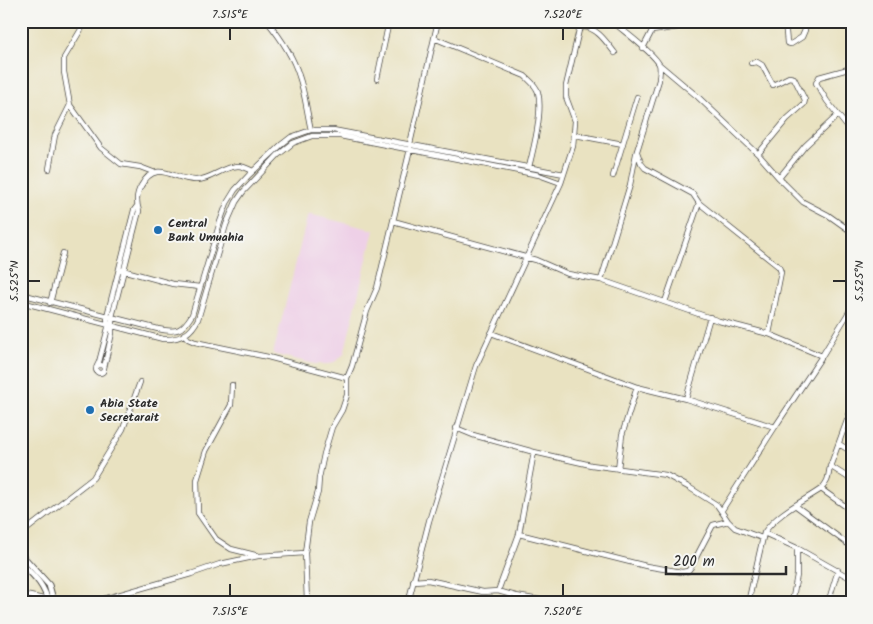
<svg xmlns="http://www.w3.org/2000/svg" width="873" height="624" viewBox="0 0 873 624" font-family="Kalam,sans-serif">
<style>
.built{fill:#eed0e7}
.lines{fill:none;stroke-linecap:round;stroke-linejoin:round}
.minor-casing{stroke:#484642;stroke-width:6}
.tertiary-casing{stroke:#484642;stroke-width:7}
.minor{stroke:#fff;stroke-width:4.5}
.tertiary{stroke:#fff;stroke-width:5}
.ticks{fill:none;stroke:#2b2b2b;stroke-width:2}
.poi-dot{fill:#1f6fb2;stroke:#f6f6f2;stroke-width:2}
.labels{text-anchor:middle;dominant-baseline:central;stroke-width:4;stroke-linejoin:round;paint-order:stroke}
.poi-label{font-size:12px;font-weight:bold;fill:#2b2b2b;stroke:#f6f6f2;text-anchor:start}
.neatline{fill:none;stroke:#2b2b2b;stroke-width:2}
.ticks-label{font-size:12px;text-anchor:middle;fill:#2b2b2b}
</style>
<rect width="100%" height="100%" fill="#f6f6f2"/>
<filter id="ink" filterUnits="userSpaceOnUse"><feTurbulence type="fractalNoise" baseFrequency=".02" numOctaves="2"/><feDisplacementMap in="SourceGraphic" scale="10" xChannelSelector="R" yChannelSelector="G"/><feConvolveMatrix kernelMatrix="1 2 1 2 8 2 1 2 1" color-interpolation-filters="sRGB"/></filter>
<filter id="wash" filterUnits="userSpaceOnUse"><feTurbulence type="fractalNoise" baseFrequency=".0096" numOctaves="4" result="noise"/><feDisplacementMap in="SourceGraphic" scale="20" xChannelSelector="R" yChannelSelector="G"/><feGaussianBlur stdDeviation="1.12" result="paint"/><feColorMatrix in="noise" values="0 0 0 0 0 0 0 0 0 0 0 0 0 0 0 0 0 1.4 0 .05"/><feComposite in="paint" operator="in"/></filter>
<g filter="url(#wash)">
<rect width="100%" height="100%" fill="#e9e2c1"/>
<path class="built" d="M308,214L374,230L344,354L336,361L330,364H315L273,354Z"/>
</g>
<g filter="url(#ink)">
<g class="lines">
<defs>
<path id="minor" d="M86,21L64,58V72L70,105L101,148L121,164L140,167L153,172
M267,21C280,37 293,56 299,76C305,93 307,113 311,130
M785,21L787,43L791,44L802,37L805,30
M652,31L698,24L705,21
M434,38L525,76C530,81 536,85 538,92C543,111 534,147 529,167
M643,48L657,21
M751,63L757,62L762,65L773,85L789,77L794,78L805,100L804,104L787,119L758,154
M660,65L698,97L758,154L779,178L803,202L828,215L852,232
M852,68L819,77L816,83L827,101L852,133
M377,79L389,21
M575,135L623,144
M410,144L438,21
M410,149L393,221L536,260L568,274L601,280L719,321L769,334L822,356
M637,152L641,163L645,168L693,194L699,203L665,302
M49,169L55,135L70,105
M613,176L637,97
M779,178L805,146L838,115
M699,203L779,267L781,272L769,334
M122,270L173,284L200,287
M601,280L630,185L636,154L659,80C659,75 661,69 659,64C653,52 623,31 612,21
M21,294L158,329C177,333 182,331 192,315L220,222L227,203L235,190L249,175L282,144L291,137L311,130H333L564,174
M21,302L163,339C180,340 191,334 198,319L226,225L236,202L243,192L278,155L293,143L312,136H340L539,175L561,183
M50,303L63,253
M491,333L637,387L622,435L618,469
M184,334L188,339L195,342L268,357L347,378
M96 369a4 4 0 1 1 8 0a4 4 0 1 1-8 0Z
M97,366L99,362L108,328L107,316L134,210L137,206
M104,368L112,333V317L139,211C136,202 136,194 141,186C156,158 173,180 195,180C209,181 224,166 238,166C243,166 249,169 253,171
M232,385L231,405L206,451L197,480L198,513L216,539L231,549L259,556L305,553L309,522L318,492L319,478L324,454L332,427L342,410L347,395V378L352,366L367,311L377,288L393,221
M637,387L686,399L775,427L722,510
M686,399L710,317
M775,427L822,356L852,307
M456,428L473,435L534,452L591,465L666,475L690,488L717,505L728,521L735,528L762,538
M839,444L852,452
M534,452L519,534L646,566L682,572L688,571L691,567L713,525L728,521
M830,466L852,480
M821,489L852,511
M796,506L852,547
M764,533L797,548L852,579
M21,534L93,478L123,429L140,382
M305,553L307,601L308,603
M413,581L428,580L483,592L498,591L516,596L558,603
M498,591L519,534
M21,594L48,600
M54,600L78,603
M90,603L191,574L220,564L258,556
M408,603L429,521L476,366L561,183L573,146L575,121L566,97V86L579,30L583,27C597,27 607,43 615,53
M748,603L764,533C777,513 802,502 821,489C831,479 827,475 831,464C838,445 845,426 852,407
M792,603L797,575V548
M828,603L838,570"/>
<path id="tertiary" d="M21,554L49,585L54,603
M21,563C33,575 45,585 48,603"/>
</defs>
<use href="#minor" class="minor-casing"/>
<use href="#tertiary" class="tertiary-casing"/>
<use href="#minor" class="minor"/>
<use href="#tertiary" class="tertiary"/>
</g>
</g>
<path class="ticks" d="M230,28V40M563,28V40M28,281H40M833,281H846M230,584V596M563,584V596"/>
<g class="poi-dot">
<circle cx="158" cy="230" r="5"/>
<circle cx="90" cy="410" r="5"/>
</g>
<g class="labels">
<g class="poi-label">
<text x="168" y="223">Central<tspan x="168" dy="14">Bank Umuahia</tspan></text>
<text x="100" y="403">Abia State<tspan x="100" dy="14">Secretarait</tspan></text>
</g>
</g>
<rect width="873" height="624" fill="none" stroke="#f6f6f2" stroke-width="55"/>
<path d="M666 566v8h120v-8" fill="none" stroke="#2b2b2b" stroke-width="2.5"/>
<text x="673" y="566" font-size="15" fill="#2b2b2b" stroke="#f6f6f2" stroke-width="4" paint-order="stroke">200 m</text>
<rect x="28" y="28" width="818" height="568" class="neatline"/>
<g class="ticks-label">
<text x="230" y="18">7.515°E</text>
<text x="563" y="18">7.520°E</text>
<text transform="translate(14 281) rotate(-90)" y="4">5.525°N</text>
<text transform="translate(859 281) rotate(-90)" y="4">5.525°N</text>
<text x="230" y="615">7.515°E</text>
<text x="563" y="615">7.520°E</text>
</g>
</svg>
